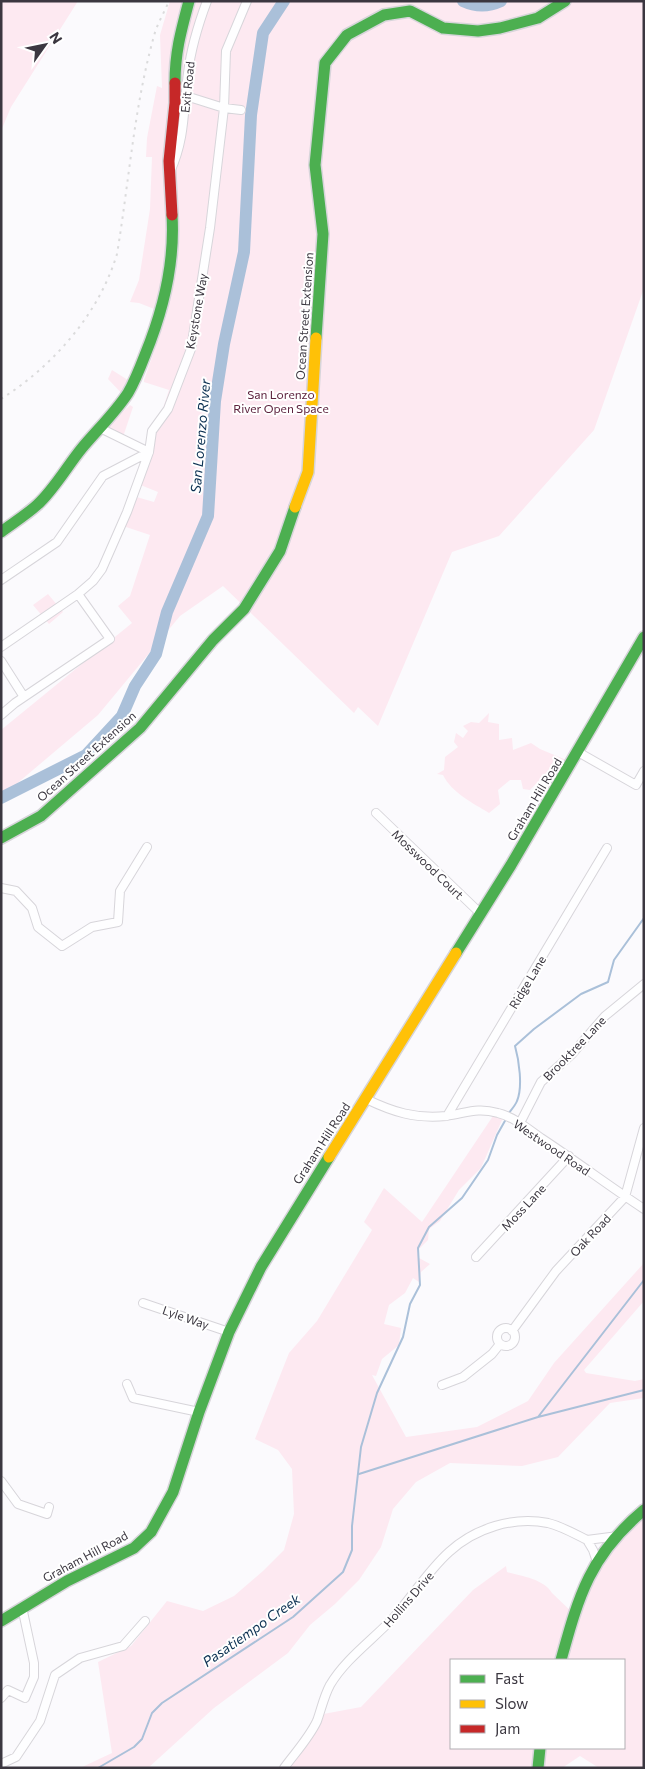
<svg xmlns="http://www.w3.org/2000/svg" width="645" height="1769" viewBox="0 0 645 1769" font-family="Commissioner,sans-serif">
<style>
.green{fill:#fde9f1;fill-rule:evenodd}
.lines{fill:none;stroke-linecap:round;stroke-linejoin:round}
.stream{stroke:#aac0d9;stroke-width:2}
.river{stroke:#aac0d9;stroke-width:12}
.street-casing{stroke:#d7d5da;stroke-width:10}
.fast-casing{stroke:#d7d5da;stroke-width:14}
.slow-casing{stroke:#d7d5da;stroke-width:14}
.jam-casing{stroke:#d7d5da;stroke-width:14}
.street{stroke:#fefeff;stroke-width:8}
.fast{stroke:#4caf50;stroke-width:11}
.slow{stroke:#ffc107;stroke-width:11}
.jam{stroke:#c62828;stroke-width:11}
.rail{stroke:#dbdbdc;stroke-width:2;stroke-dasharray:2.5 5;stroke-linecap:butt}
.labels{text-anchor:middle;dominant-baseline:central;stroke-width:4;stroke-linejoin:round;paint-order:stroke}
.street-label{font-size:12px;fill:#3b3740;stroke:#fff}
.park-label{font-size:12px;fill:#5d233e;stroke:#fff}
.water-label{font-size:14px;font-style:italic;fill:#0c3152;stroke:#fff}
</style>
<rect width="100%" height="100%" fill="#fbfafd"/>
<path class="green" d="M1,1H78L11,107L1,131Z
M170,1H644V288L594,430L499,536L452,552L378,726L358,707L354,713L223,586L180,616L98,715L1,797V730L132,623L118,606L130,596L150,535L123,526L133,496L154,502L158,492L138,484L169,390L144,382V380L167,314L139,303L130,302L139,280L150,209L152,157H146L147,138L157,86L162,88L160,35Z
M112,370L139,387L127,399L108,379Z
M130,405L133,407L123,437L107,427Z
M48,594L63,612L49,624L33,605Z
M489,713L488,722L499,724V740L512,738L513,750L531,743L540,749L571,762L555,758L548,771L530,790L523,789L521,780H510L498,790L500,804L489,813C473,803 452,793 443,775L437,774L444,770L445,757L458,747L454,742L456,733L463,738L468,731L463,726L471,722L479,723Z
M500,1113L502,1120L481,1168L459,1190L440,1221L429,1229L428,1240L418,1250L419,1258L430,1264L421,1272L419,1282L413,1278L405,1293L389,1305L384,1324L401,1328L399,1345L382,1359L376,1376L372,1375L406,1437L477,1427L528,1401L554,1363L644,1263V1301L584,1370L586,1373L635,1381L644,1379V1398L610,1403L558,1457L522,1466L450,1463L416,1482L393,1509L381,1547L359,1580L335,1604L310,1625L288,1653L214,1708L148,1768H80L112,1753L98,1662L131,1646L167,1601L203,1611L234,1596L263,1571L284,1550L294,1514L292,1469L278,1450L255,1439L289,1353L317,1321L372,1230L364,1222L384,1188L422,1222L493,1116Z
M644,1511V1765L641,1768H599L580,1756L562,1768H285L318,1715L361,1707L473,1590L506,1566L507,1572C521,1576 544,1579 552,1593L575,1615L592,1579L611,1548ZM451,1660H624V1748H451Z"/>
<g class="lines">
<path class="stream" d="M508,1114C511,1110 515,1106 517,1101C523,1087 519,1060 515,1046L534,1029L581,994L608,982L614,960L644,918
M538,1417L644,1280
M359,1474L538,1417L644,1390
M98,1768L134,1747L142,1739L152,1713L162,1703L293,1617L343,1572L352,1550V1526L361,1447L377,1393L403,1337L410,1304L420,1285L418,1248L429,1227L462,1198L488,1160L497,1135L506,1119"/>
<path class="river" d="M463,1C476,7 488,7 501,1
M1,798L86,755L122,716L135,686L156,654L167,612L208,516L215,401L224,344L244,252L251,115L263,33L284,1"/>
<defs>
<path id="street" d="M186,96L224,108L241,110
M170,172C186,137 183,109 188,73C191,48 198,25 207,1
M100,428L149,452
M1,580L57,542L103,476L149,452
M1,647L78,594L93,581L102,569L127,512L149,452L152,431L168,409L191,349L210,228L224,108L226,51L247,1
M1,661L24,697
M1,715L15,703L110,639L78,594
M578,752L636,785L644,771
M376,813L481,914
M1,888L16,891L32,908L38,927L62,946L92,927L118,922L120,891L147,847
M366,1099C393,1112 415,1119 446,1116C467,1113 477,1107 498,1113C514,1117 528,1129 541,1138C576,1161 609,1186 644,1209
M447,1116L607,848
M520,1123L541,1082L572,1054L605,1016L644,984
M476,1257L569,1156
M143,1303L229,1332
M497 1337a9 9 0 1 1 18 0a9 9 0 1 1-18 0Z
M512,1331L556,1271L625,1197L644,1128
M127,1384L133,1398L199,1412
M442,1385L463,1377L492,1354L500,1344
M1,1481L18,1504L47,1514L49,1507
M597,1562L593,1550L587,1540L618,1536
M1,1698L8,1690L25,1698L34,1677V1663L22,1607
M1,1764L16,1757L40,1721L55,1675L80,1658L123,1646L145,1621
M284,1768C295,1753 309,1738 317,1721C321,1710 324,1696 330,1685C346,1658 374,1639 395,1616C413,1595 429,1570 449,1552C475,1528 514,1516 548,1523C561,1526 575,1534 587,1540"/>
<path id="fast" d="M175,83C175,52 181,31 189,1
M316,338L323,234L315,165L325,63L347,35L384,15L410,11L443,28L478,31L500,28L538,18L565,1
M1,532C13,523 26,515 37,505C53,491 68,465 82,448C97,430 115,413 128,393C135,381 140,368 145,355C163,311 175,263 172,215
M1,838L41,816L140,728L213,640L244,609L280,551L295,507
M456,953L511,865L644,637
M1,1621L67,1581L134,1548L151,1532L173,1492L199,1412L229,1332L261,1267L329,1157
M561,1660C579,1595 590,1555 644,1510
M538,1768L540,1748"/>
<path id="slow" d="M295,507L308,472L316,338
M329,1157L456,953"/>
<path id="jam" d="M172,215L169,161L175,103V83"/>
</defs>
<use href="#street" class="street-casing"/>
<use href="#fast" class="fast-casing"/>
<use href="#slow" class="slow-casing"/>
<use href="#jam" class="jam-casing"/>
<use href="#street" class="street"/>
<use href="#fast" class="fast"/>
<use href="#slow" class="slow"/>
<use href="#jam" class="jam"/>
<path class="rail" d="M1,399C53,366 99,314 117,254C129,182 134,107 154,36C157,24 164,13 169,1"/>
</g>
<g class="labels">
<g class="street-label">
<text transform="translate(187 87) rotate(-84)">Exit Road</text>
<text transform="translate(196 311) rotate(-80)">Keystone Way</text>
<text transform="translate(304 316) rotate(-86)">Ocean Street Extension</text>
<text transform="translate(86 756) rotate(-42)">Ocean Street Extension</text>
<text transform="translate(534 799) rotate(-59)">Graham Hill Road</text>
<text transform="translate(428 864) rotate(44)">Mosswood Court</text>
<text transform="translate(527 982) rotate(-59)">Ridge Lane</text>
<text transform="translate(574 1048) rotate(-46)">Brooktree Lane</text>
<text transform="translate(321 1143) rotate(-57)">Graham Hill Road</text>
<text transform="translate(552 1147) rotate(34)">Westwood Road</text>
<text transform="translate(523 1207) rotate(-47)">Moss Lane</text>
<text transform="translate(590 1235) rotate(-47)">Oak Road</text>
<text transform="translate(186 1317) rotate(19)">Lyle Way</text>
<text transform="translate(85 1556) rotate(-28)">Graham Hill Road</text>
<text transform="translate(408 1599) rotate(-49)">Hollins Drive</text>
</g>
<g class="park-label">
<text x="281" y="394">San Lorenzo<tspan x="281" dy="14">River Open Space</tspan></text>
</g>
<g class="water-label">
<text transform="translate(200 436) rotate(-85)">San Lorenzo River</text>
<text transform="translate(251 1630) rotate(-35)">Pasatiempo Creek</text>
</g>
</g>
<rect width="645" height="1769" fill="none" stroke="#3b3740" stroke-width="5"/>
<rect x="450" y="1659" width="175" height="90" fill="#ffffff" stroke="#b1afb3"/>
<rect x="460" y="1675" width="25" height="8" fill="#4caf50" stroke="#b1afb3"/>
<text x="495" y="1684" font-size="15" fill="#3b3740">Fast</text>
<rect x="460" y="1700" width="25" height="8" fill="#ffc107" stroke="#b1afb3"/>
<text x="495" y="1709" font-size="15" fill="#3b3740">Slow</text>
<rect x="460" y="1725" width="25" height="8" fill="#c62828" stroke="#b1afb3"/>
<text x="495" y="1734" font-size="15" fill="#3b3740">Jam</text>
<g transform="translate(45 45) rotate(57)" stroke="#ffffff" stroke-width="4" paint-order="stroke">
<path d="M0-4L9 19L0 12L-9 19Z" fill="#3b3740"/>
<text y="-8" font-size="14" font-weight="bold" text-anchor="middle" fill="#3b3740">N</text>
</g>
</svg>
